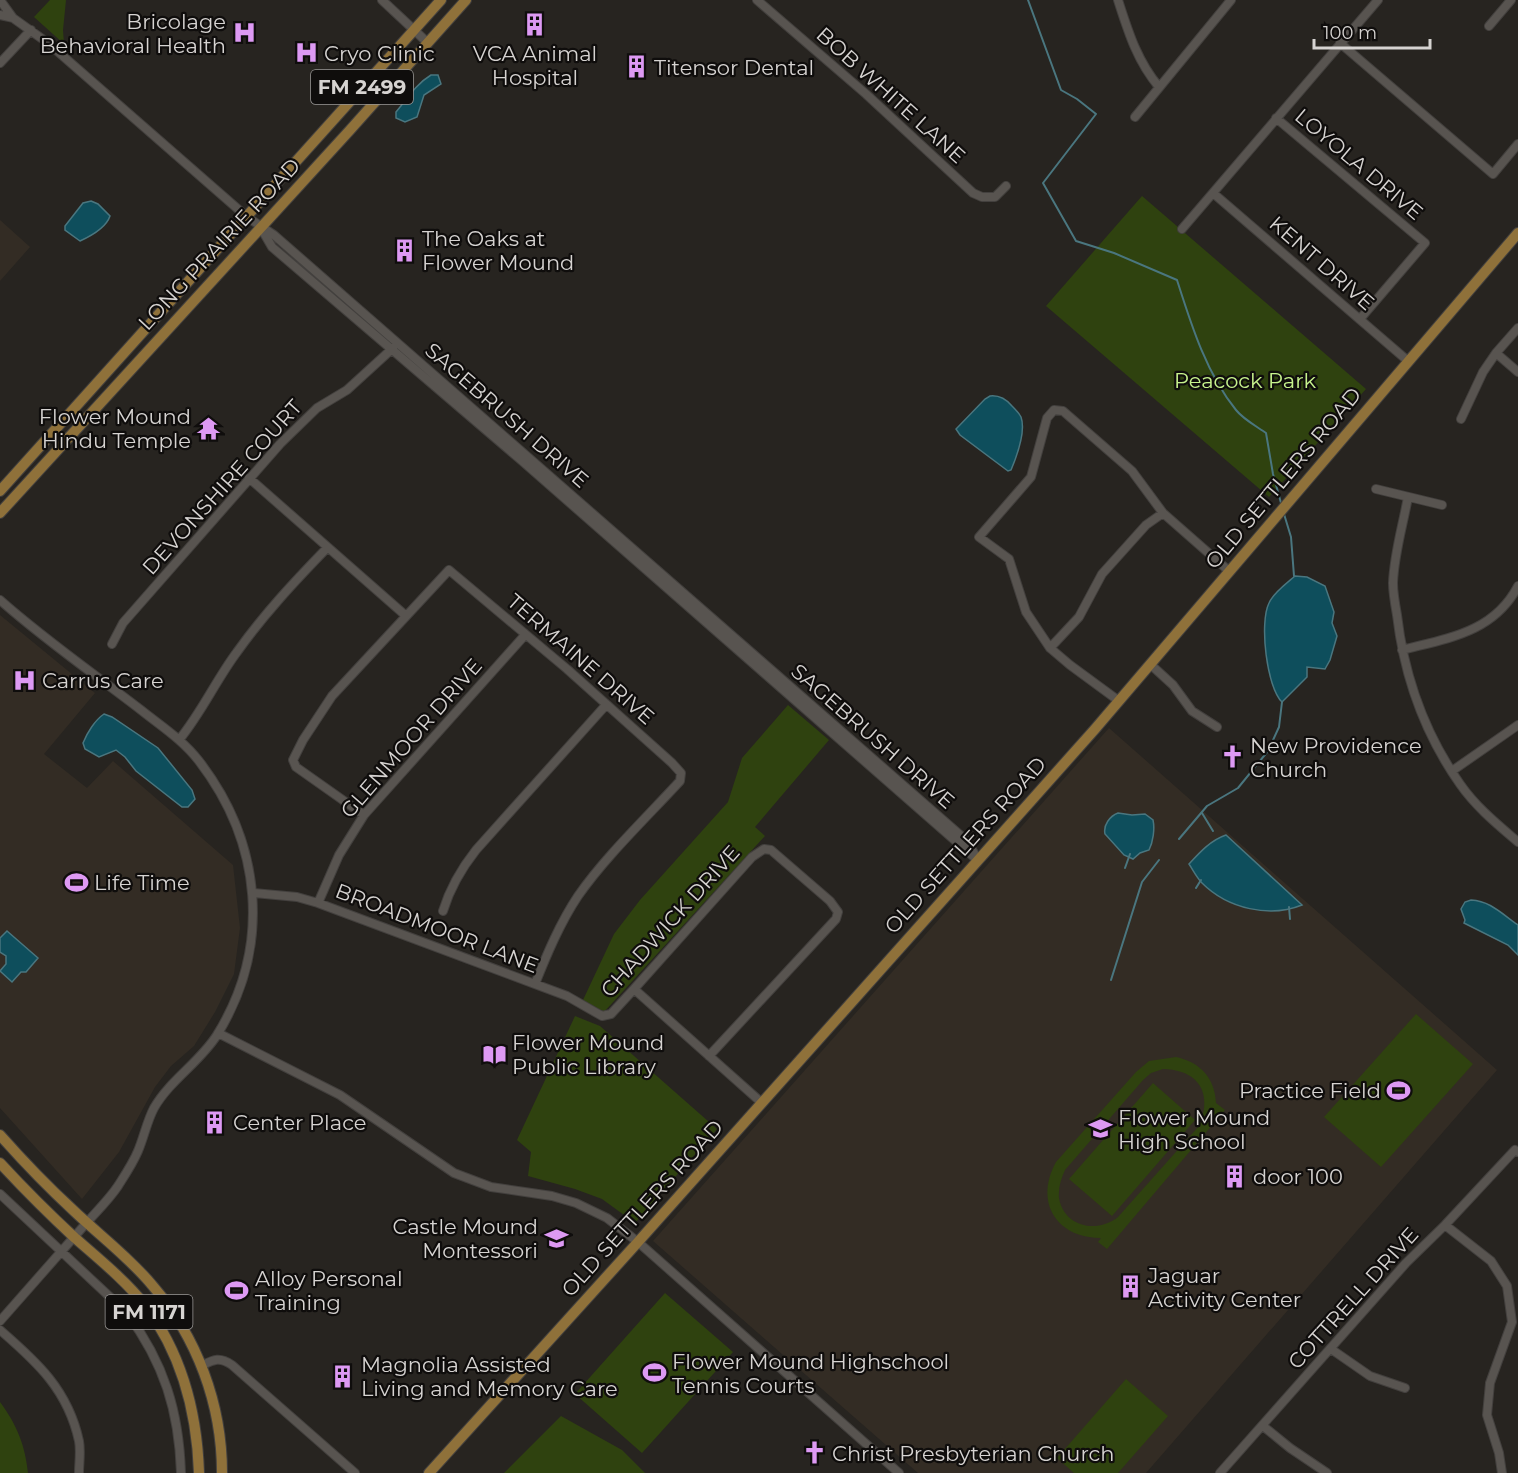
<svg xmlns="http://www.w3.org/2000/svg" width="1518" height="1473" viewBox="0 0 1518 1473" font-family="Montserrat,sans-serif">
<style>
.built{fill:#332c24}
.green{fill:#2f420f;fill-rule:evenodd}
.water{fill:#0e4e5c;stroke:#4a767f;stroke-width:1.5}
.lines{fill:none;stroke-linecap:round;stroke-linejoin:round}
.stream{stroke:#4a767f;stroke-width:2}
.minor-casing{stroke:#43403e;stroke-width:10}
.major-casing{stroke:#43403e;stroke-width:12}
.minor{stroke:#585450;stroke-width:8}
.major{stroke:#8f713a;stroke-width:10}
.labels{text-anchor:middle;dominant-baseline:central;stroke-width:4.5;stroke-linejoin:round;paint-order:stroke}
.shield{fill:#0f0d0c;stroke:#9a9896;stroke-width:1.5}
.shield-label{font-size:20px;font-weight:bold;fill:#d6d3d1}
.poi-label{font-size:21px;fill:#d6d3d1;stroke:#0f0d0c;text-anchor:start}
.street-label{font-size:21px;fill:#d6d3d1;stroke:#0f0d0c}
.park-label{font-size:21px;fill:#c7f38d;stroke:#0f0d0c}
</style>
<rect width="100%" height="100%" fill="#272420"/>
<path class="built" d="M0,220L30,247L0,281Z
M0,615L95,693L44,754L87,788L113,761L233,865L240,928L234,974L215,1012L194,1046L171,1066L155,1087L119,1152L82,1199L0,1108Z
M1109,728L1497,1070L1146,1473H918L653,1241Z"/>
<path class="green" d="M50,0H66L63,30L64,44L34,17Z
M1142,196L1366,389L1269,497L1046,306Z
M788,705L829,740L755,827L765,836L604,1012L583,1000L614,934L640,900L728,802L742,758Z
M1416,1014L1473,1064L1381,1167L1324,1117Z
M575,1016L600,1026L717,1129L635,1223L602,1199L575,1189L528,1176L531,1152L517,1140Z
M1176,1057C1200,1062 1215,1078 1216,1103L1225,1110L1107,1249L1098,1242L1101,1238C1056,1238 1034,1202 1056,1162L1136,1072L1149,1061ZM1163,1069C1199,1070 1213,1093 1199,1126L1118,1217C1097,1234 1064,1227 1059,1198C1058,1188 1061,1179 1065,1170L1143,1080L1151,1073Z
M1153,1083L1195,1120L1112,1216L1069,1179Z
M665,1293L733,1352L642,1453L575,1394Z
M1126,1379L1168,1416L1118,1473H1074L1057,1458Z
M0,1402C17,1425 25,1445 28,1473H0Z
M561,1416L622,1450L645,1473H504Z"/>
<path class="water" d="M431,75H438L441,84L424,95L417,117L405,122L396,118V112C407,99 416,84 431,75Z
M91,201L98,204L110,216C106,228 91,236 80,241L65,230V226L83,203Z
M990,396C999,395 1006,399 1012,406C1015,409 1019,413 1021,417C1026,431 1016,458 1011,470L1008,471L960,435L956,429L985,399Z
M1295,576L1307,577L1325,586L1334,612L1332,623L1337,636L1330,660L1325,669L1307,667V677L1282,702C1267,688 1259,623 1269,603C1273,593 1287,583 1295,576Z
M104,714L112,717L158,748L192,790L195,799L188,807H182L136,771L125,757L116,750L99,757L85,749L83,743C87,733 95,720 104,714Z
M1118,813L1132,815L1145,814L1153,820C1155,829 1153,842 1149,850L1140,853L1133,859L1124,855L1105,834C1103,825 1110,816 1118,813Z
M1226,835L1302,905C1270,918 1228,909 1202,883C1197,878 1193,870 1189,864C1200,852 1211,840 1226,835Z
M1471,900C1491,901 1503,915 1518,925V955L1508,945L1464,923L1465,920L1461,909L1465,902Z
M7,931L38,958L26,972H21L12,982L0,971L6,964V956L0,952V938Z"/>
<g class="lines">
<path class="stream" d="M1028,0L1061,90L1077,99L1096,114L1043,183L1076,241L1114,253L1177,280C1191,324 1206,373 1236,410C1243,419 1256,426 1266,433L1273,474L1281,503
M1284,514L1291,537L1294,576
M1202,813L1213,831
M1179,839L1207,806L1238,788L1268,751L1279,727L1282,702
M1125,868L1130,854
M1196,888L1201,880
M1289,907L1290,919
M1111,980L1142,882L1159,860"/>
<defs>
<path id="minor" d="M0,0L13,18
M382,0L428,43
M757,0L866,94L973,193L982,197H995L1006,186
M1118,0C1128,31 1137,61 1159,87
M0,15L13,18L48,43L247,217L274,235L967,841L978,860
M1489,26L1511,0
M1340,43L1493,174L1518,144
M0,63L31,30
M1135,117L1231,0
M1276,118L1425,243L1360,319
M1213,193L1408,361
M261,228L272,247L521,460L975,858
M1182,229L1378,0
M1496,353L1518,372
M1461,419L1483,372L1496,353L1518,328
M249,478L405,615
M1376,489L1442,505
M1408,497C1403,525 1394,554 1393,583C1393,593 1395,604 1397,615C1404,675 1425,734 1460,784C1476,807 1497,824 1518,842
M0,600C45,640 93,673 141,710C161,726 183,740 199,761C262,843 272,946 217,1035C200,1062 170,1080 154,1108C147,1121 144,1137 138,1151C133,1163 125,1175 118,1186C108,1201 93,1215 82,1228C55,1259 27,1290 0,1321
M112,644L123,623L280,444L317,408L347,390L393,348
M1050,648L1079,617L1102,574L1146,525L1163,513
M1402,650C1449,638 1494,632 1518,586
M1150,664L1173,685L1192,711L1217,727
M1119,701L1070,665L1050,648L1026,612L1009,559L979,537L1031,477L1047,418L1054,410L1063,411L1132,471L1163,513L1229,571
M179,740C202,712 216,680 237,652C264,614 295,581 327,548
M1452,771L1518,725
M364,815L296,767L293,760L303,740L332,696L449,570L567,669L672,763L681,773L680,781C647,817 605,857 578,896C560,923 547,954 535,984
M253,893L297,897L318,903L567,996L602,1016L611,1014L634,989L752,857L764,849L771,850L830,901L838,912L836,919L709,1056
M318,903L339,855L364,815L525,635
M443,911C450,888 461,869 476,850L606,705
M634,989L762,1103
M218,1033L340,1095L454,1173L491,1187L552,1196L576,1203L607,1218L638,1242L899,1473
M0,1194L127,1313C164,1363 179,1411 181,1473
M1445,1225L1491,1261L1507,1286L1512,1322L1490,1383L1487,1415L1499,1453L1502,1473
M0,1330C37,1362 68,1390 79,1441C81,1451 79,1463 79,1473
M1331,1349L1370,1376L1405,1388
M201,1366C213,1360 219,1356 232,1365L355,1473
M1263,1426L1290,1448L1327,1473
M1220,1473L1406,1263L1445,1225L1515,1150L1518,1152"/>
<path id="major" d="M0,491L441,0
M0,513L350,130L466,0
M0,1135C23,1161 47,1186 73,1210C99,1235 129,1257 152,1285C197,1337 222,1404 222,1473
M0,1163C24,1189 49,1214 75,1238C99,1259 125,1280 145,1305C182,1354 197,1413 199,1473
M429,1473L638,1242L1095,729L1518,233"/>
</defs>
<use href="#minor" class="minor-casing"/>
<use href="#major" class="major-casing"/>
<use href="#minor" class="minor"/>
<use href="#major" class="major"/>
</g>
<defs>
<symbol id="building-bare" viewBox="-9 -9 18 18"><path d="M-4-6H4V6H1V3H-1V6H-4ZM-2.5-4.3h1.7v1.8h-1.7ZM.8-4.3h1.7v1.8H.8ZM-2.5-1h1.7V.8h-1.7ZM.8-1h1.7V.8H.8Z" fill="#dd99f3" stroke="#0f0d0c" stroke-width="2.5" paint-order="stroke"/></symbol>
<symbol id="hospital-bare" viewBox="-9 -9 18 18"><path d="M-5-5h3v3.5h4V-5h3V5h-3V1.5h-4V5h-3Z" fill="#dd99f3" stroke="#0f0d0c" stroke-width="2.5" paint-order="stroke"/></symbol>
<symbol id="temple-bare" viewBox="-9 -9 18 18"><path d="M0-6L5-2H3V0L6.5 2.5H4V6H1.5V3h-3V6H-4V2.5H-6.5L-3 0V-2H-5Z" fill="#dd99f3" stroke="#0f0d0c" stroke-width="2.5" paint-order="stroke"/></symbol>
<symbol id="church-bare" viewBox="-9 -9 18 18"><path d="M-1.2-6h2.4v3.5h3.3v2.4h-3.3V6h-2.4V-.1h-3.3v-2.4h3.3Z" fill="#dd99f3" stroke="#0f0d0c" stroke-width="2.5" paint-order="stroke"/></symbol>
<symbol id="stadium-bare" viewBox="-9 -9 18 18"><path d="M0-5a6.5 5 0 1 0 0 10a6.5 5 0 1 0 0-10ZM-3.5-1.8h7v3.6h-7Z" fill="#dd99f3" stroke="#0f0d0c" stroke-width="2.5" paint-order="stroke"/></symbol>
<symbol id="library-bare" viewBox="-9 -9 18 18"><path d="M-6-4Q-3-5.5-.7-3.5V5Q-3 3-6 4ZM6-4Q3-5.5 .7-3.5V5Q3 3 6 4Z" fill="#dd99f3" stroke="#0f0d0c" stroke-width="2.5" paint-order="stroke"/></symbol>
<symbol id="school-bare" viewBox="-9 -9 18 18"><path d="M0-5L7-2L0 1L-7-2ZM-4 1L0 2.5L4 1V4Q0 6-4 4Z" fill="#dd99f3" stroke="#0f0d0c" stroke-width="2.5" paint-order="stroke"/></symbol>
</defs>
<g fill-rule="evenodd">
<use href="#building-bare" x="518" y="8" width="33" height="33"/>
<use href="#hospital-bare" x="228" y="16" width="33" height="33"/>
<use href="#hospital-bare" x="290" y="36" width="33" height="33"/>
<use href="#building-bare" x="620" y="50" width="33" height="33"/>
<use href="#building-bare" x="388" y="234" width="33" height="33"/>
<use href="#temple-bare" x="192" y="412" width="33" height="33"/>
<use href="#hospital-bare" x="8" y="664" width="33" height="33"/>
<use href="#church-bare" x="1216" y="740" width="33" height="33"/>
<use href="#stadium-bare" x="60" y="866" width="33" height="33"/>
<use href="#library-bare" x="478" y="1038" width="33" height="33"/>
<use href="#stadium-bare" x="1382" y="1074" width="33" height="33"/>
<use href="#building-bare" x="198" y="1106" width="33" height="33"/>
<use href="#school-bare" x="1084" y="1112" width="33" height="33"/>
<use href="#building-bare" x="1218" y="1160" width="33" height="33"/>
<use href="#school-bare" x="540" y="1222" width="33" height="33"/>
<use href="#building-bare" x="1114" y="1270" width="33" height="33"/>
<use href="#stadium-bare" x="220" y="1274" width="33" height="33"/>
<use href="#stadium-bare" x="638" y="1356" width="33" height="33"/>
<use href="#building-bare" x="326" y="1360" width="33" height="33"/>
<use href="#church-bare" x="798" y="1436" width="33" height="33"/>
</g>
<g class="labels">
<g class="shield">
<rect x="311" y="70" width="102" height="34" rx="4.5"/>
<rect x="105.5" y="1295" width="87" height="34" rx="4.5"/>
</g>
<g class="shield-label">
<text x="362" y="87">FM 2499</text>
<text x="149" y="1312">FM 1171</text>
</g>
<g class="poi-label">
<text x="226" y="21" text-anchor="end">Bricolage<tspan x="226" dy="24">Behavioral Health</tspan></text>
<text x="324" y="53">Cryo Clinic</text>
<text x="535" y="53" text-anchor="middle">VCA Animal<tspan x="535" dy="24">Hospital</tspan></text>
<text x="654" y="67">Titensor Dental</text>
<text x="422" y="238">The Oaks at<tspan x="422" dy="24">Flower Mound</tspan></text>
<text x="191" y="416" text-anchor="end">Flower Mound<tspan x="191" dy="24">Hindu Temple</tspan></text>
<text x="42" y="680">Carrus Care</text>
<text x="1250" y="745">New Providence<tspan x="1250" dy="24">Church</tspan></text>
<text x="94" y="882">Life Time</text>
<text x="512" y="1042">Flower Mound<tspan x="512" dy="24">Public Library</tspan></text>
<text x="1381" y="1090" text-anchor="end">Practice Field</text>
<text x="1118" y="1117">Flower Mound<tspan x="1118" dy="24">High School</tspan></text>
<text x="233" y="1122">Center Place</text>
<text x="1253" y="1176">door 100</text>
<text x="538" y="1226" text-anchor="end">Castle Mound<tspan x="538" dy="24">Montessori</tspan></text>
<text x="1148" y="1275">Jaguar<tspan x="1148" dy="24">Activity Center</tspan></text>
<text x="255" y="1278">Alloy Personal<tspan x="255" dy="24">Training</tspan></text>
<text x="672" y="1361">Flower Mound Highschool<tspan x="672" dy="24">Tennis Courts</tspan></text>
<text x="361" y="1364">Magnolia Assisted<tspan x="361" dy="24">Living and Memory Care</tspan></text>
<text x="832" y="1453">Christ Presbyterian Church</text>
</g>
<g class="street-label">
<text transform="translate(891 95) rotate(42)">BOB WHITE LANE</text>
<text transform="translate(1359 164) rotate(40)">LOYOLA DRIVE</text>
<text transform="translate(219 244) rotate(-47)">LONG PRAIRIE ROAD</text>
<text transform="translate(1322 263) rotate(41)">KENT DRIVE</text>
<text transform="translate(507 415) rotate(41)">SAGEBRUSH DRIVE</text>
<text transform="translate(1283 478) rotate(-50)">OLD SETTLERS ROAD</text>
<text transform="translate(222 487) rotate(-48)">DEVONSHIRE COURT</text>
<text transform="translate(581 659) rotate(41)">TERMAINE DRIVE</text>
<text transform="translate(873 736) rotate(41)">SAGEBRUSH DRIVE</text>
<text transform="translate(411 738) rotate(-49)">GLENMOOR DRIVE</text>
<text transform="translate(965 845) rotate(-48)">OLD SETTLERS ROAD</text>
<text transform="translate(670 921) rotate(-48)">CHADWICK DRIVE</text>
<text transform="translate(437 928) rotate(21)">BROADMOOR LANE</text>
<text transform="translate(642 1208) rotate(-48)">OLD SETTLERS ROAD</text>
<text transform="translate(1353 1298) rotate(-48)">COTTRELL DRIVE</text>
</g>
<g class="park-label">
<text x="1245" y="380">Peacock Park</text>
</g>
</g>
<path d="M1314 39v9h116v-9" fill="none" stroke="#d6d3d1" stroke-width="3"/>
<text x="1323" y="39" font-size="18" fill="#d6d3d1" stroke="#0f0d0c" stroke-width="4.5" paint-order="stroke">100 m</text>
</svg>
